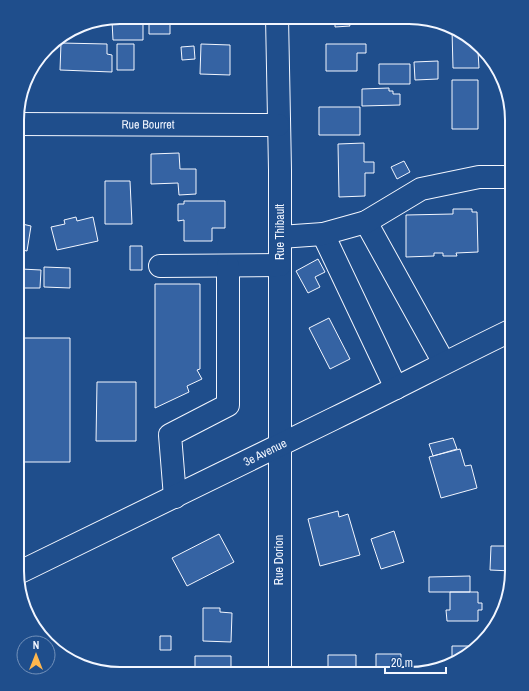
<svg xmlns="http://www.w3.org/2000/svg" width="529" height="691" viewBox="0 0 529 691" font-family="'Archivo Narrow',sans-serif">
<style>
.building{fill:#3563a3;stroke:#f2f6ff}
.lines{fill:none;stroke-linecap:round;stroke-linejoin:round}
.minor-casing{stroke:#f2f6ff;stroke-width:24}
.major-casing{stroke:#f2f6ff;stroke-width:24}
.minor{stroke:#1f4e8c;stroke-width:22}
.major{stroke:#1f4e8c;stroke-width:22}
.labels{text-anchor:middle;dominant-baseline:central;stroke-width:3;stroke-linejoin:round;paint-order:stroke}
.street-label{font-size:12px;fill:#f2f6ff;stroke:#1f4e8c}
.rim{fill:none;stroke:#f2f6ff;stroke-width:2}
</style>
<rect width="100%" height="100%" fill="#1f4e8c"/>
<path class="building" d="M149,17H170V34H149Z
M190,17H229V19H190Z
M327,18H366V23H349L350,26L335,27V23L327,24Z
M143,20V40H113L112,21Z
M452,30L471,38L481,50V51H478L479,68H453Z
M61,43L107,44V54L112,55V72L60,70Z
M117,44H134V70H117Z
M201,44L230,45V75L200,74Z
M326,44H366V53H357V71H326Z
M194,46L195,59L182,60L181,47Z
M438,61V79L415,80L414,62Z
M379,64H410V84H379Z
M452,80H478V129H452Z
M389,88V91H393V94H400V105L362,106V89Z
M319,107H360V135H319Z
M364,143V162H374V173H365V196L339,197L338,144Z
M179,153L180,169H196V194L179,195L178,183L151,184V154Z
M404,161L410,172L397,179L391,167Z
M105,181H130L132,224H105Z
M184,201H225V228H212V241H184V220L178,221V204H184Z
M453,209H472V212H477L478,252L456,253L457,256H443V253H434V256L406,257V215L453,214Z
M76,217L77,221L93,217L98,241L57,250L51,227L65,224L64,220Z
M18,223L31,226L27,251L18,249Z
M130,246H142V270H130Z
M318,259L325,272L315,277L320,287L308,293L296,271Z
M44,267L70,268V288L44,287Z
M21,269L41,270L40,288H20Z
M155,284H200V369L197,370L202,379L187,386L189,392L155,408Z
M329,318L350,359L330,369L309,328Z
M19,338H70V462H19Z
M97,382H136V441H96Z
M453,438L457,449L433,456L429,444Z
M460,449L465,466L471,465L477,488L441,498L429,457Z
M338,511L339,517L348,514L360,555L320,566L308,519Z
M394,531L404,562L381,569L371,539Z
M219,534L234,562L187,586L172,558Z
M491,546H512V571L490,570Z
M470,576V592H429V577Z
M450,592H478V603H482V610H478V621H447L446,610H450Z
M203,608H220V612L232,613L231,642L203,641Z
M160,636H171V650H160Z
M452,646H474L455,663L452,664Z
M376,654H401V674H376Z
M328,655H356V674H328Z
M195,656H231V673H191V668H195Z"/>
<g class="lines">
<defs>
<g id="minor">
<path d="M277,17L280,170V674"/>
<path id="s1" d="M18,124L278,125"/>
<path d="M366,222L444,363"/>
<path d="M323,234L396,388"/>
<path d="M280,237L323,234L366,222L421,189L479,177H512"/>
<path d="M160,266L280,265"/>
<path d="M175,497L170,435L228,405V266"/>
</g>
<g id="major">
<path id="s2" d="M18,573C123,522 228,471 333,419C393,390 452,359 512,330"/>
</g>
</defs>
<use href="#minor" class="minor-casing"/>
<use href="#major" class="major-casing"/>
<use href="#minor" class="minor"/>
<use href="#major" class="major"/>
</g>
<g class="labels">
<g class="street-label">
<text stroke="none"><textPath href="#s1" startOffset="130">Rue Bourret</textPath></text>
<text transform="translate(280 232) rotate(-90)">Rue Thibault</text>
<text stroke="none"><textPath href="#s2" startOffset="275">3e Avenue</textPath></text>
<text transform="translate(279 560) rotate(-90)">Rue Dorion</text>
</g>
</g>
<path d="M0 0H529V691H0ZM120 24H409A96 96 0 0 1 505 120V571A96 96 0 0 1 409 667H120A96 96 0 0 1 24 571V120A96 96 0 0 1 120 24Z" fill="#1f4e8c" fill-rule="evenodd"/>
<path class="rim" d="M120 24H409A96 96 0 0 1 505 120V571A96 96 0 0 1 409 667H120A96 96 0 0 1 24 571V120A96 96 0 0 1 120 24Z"/>
<g transform="translate(36 655)"><circle r="19" fill="#1f4e8c" stroke="#7391ba"/>
<path d="M0-3L7 15L0 10L-7 15Z" fill="#ffb74d"/>
<text y="-6" font-size="11" font-weight="bold" text-anchor="middle" fill="#f2f6ff">N</text>
</g>
<path d="M385 667v6h61v-6" fill="none" stroke="#f2f6ff" stroke-width="2"/>
<text x="391" y="667" font-size="12" fill="#f2f6ff" stroke="#1f4e8c" stroke-width="3" paint-order="stroke">20 m</text>
</svg>
